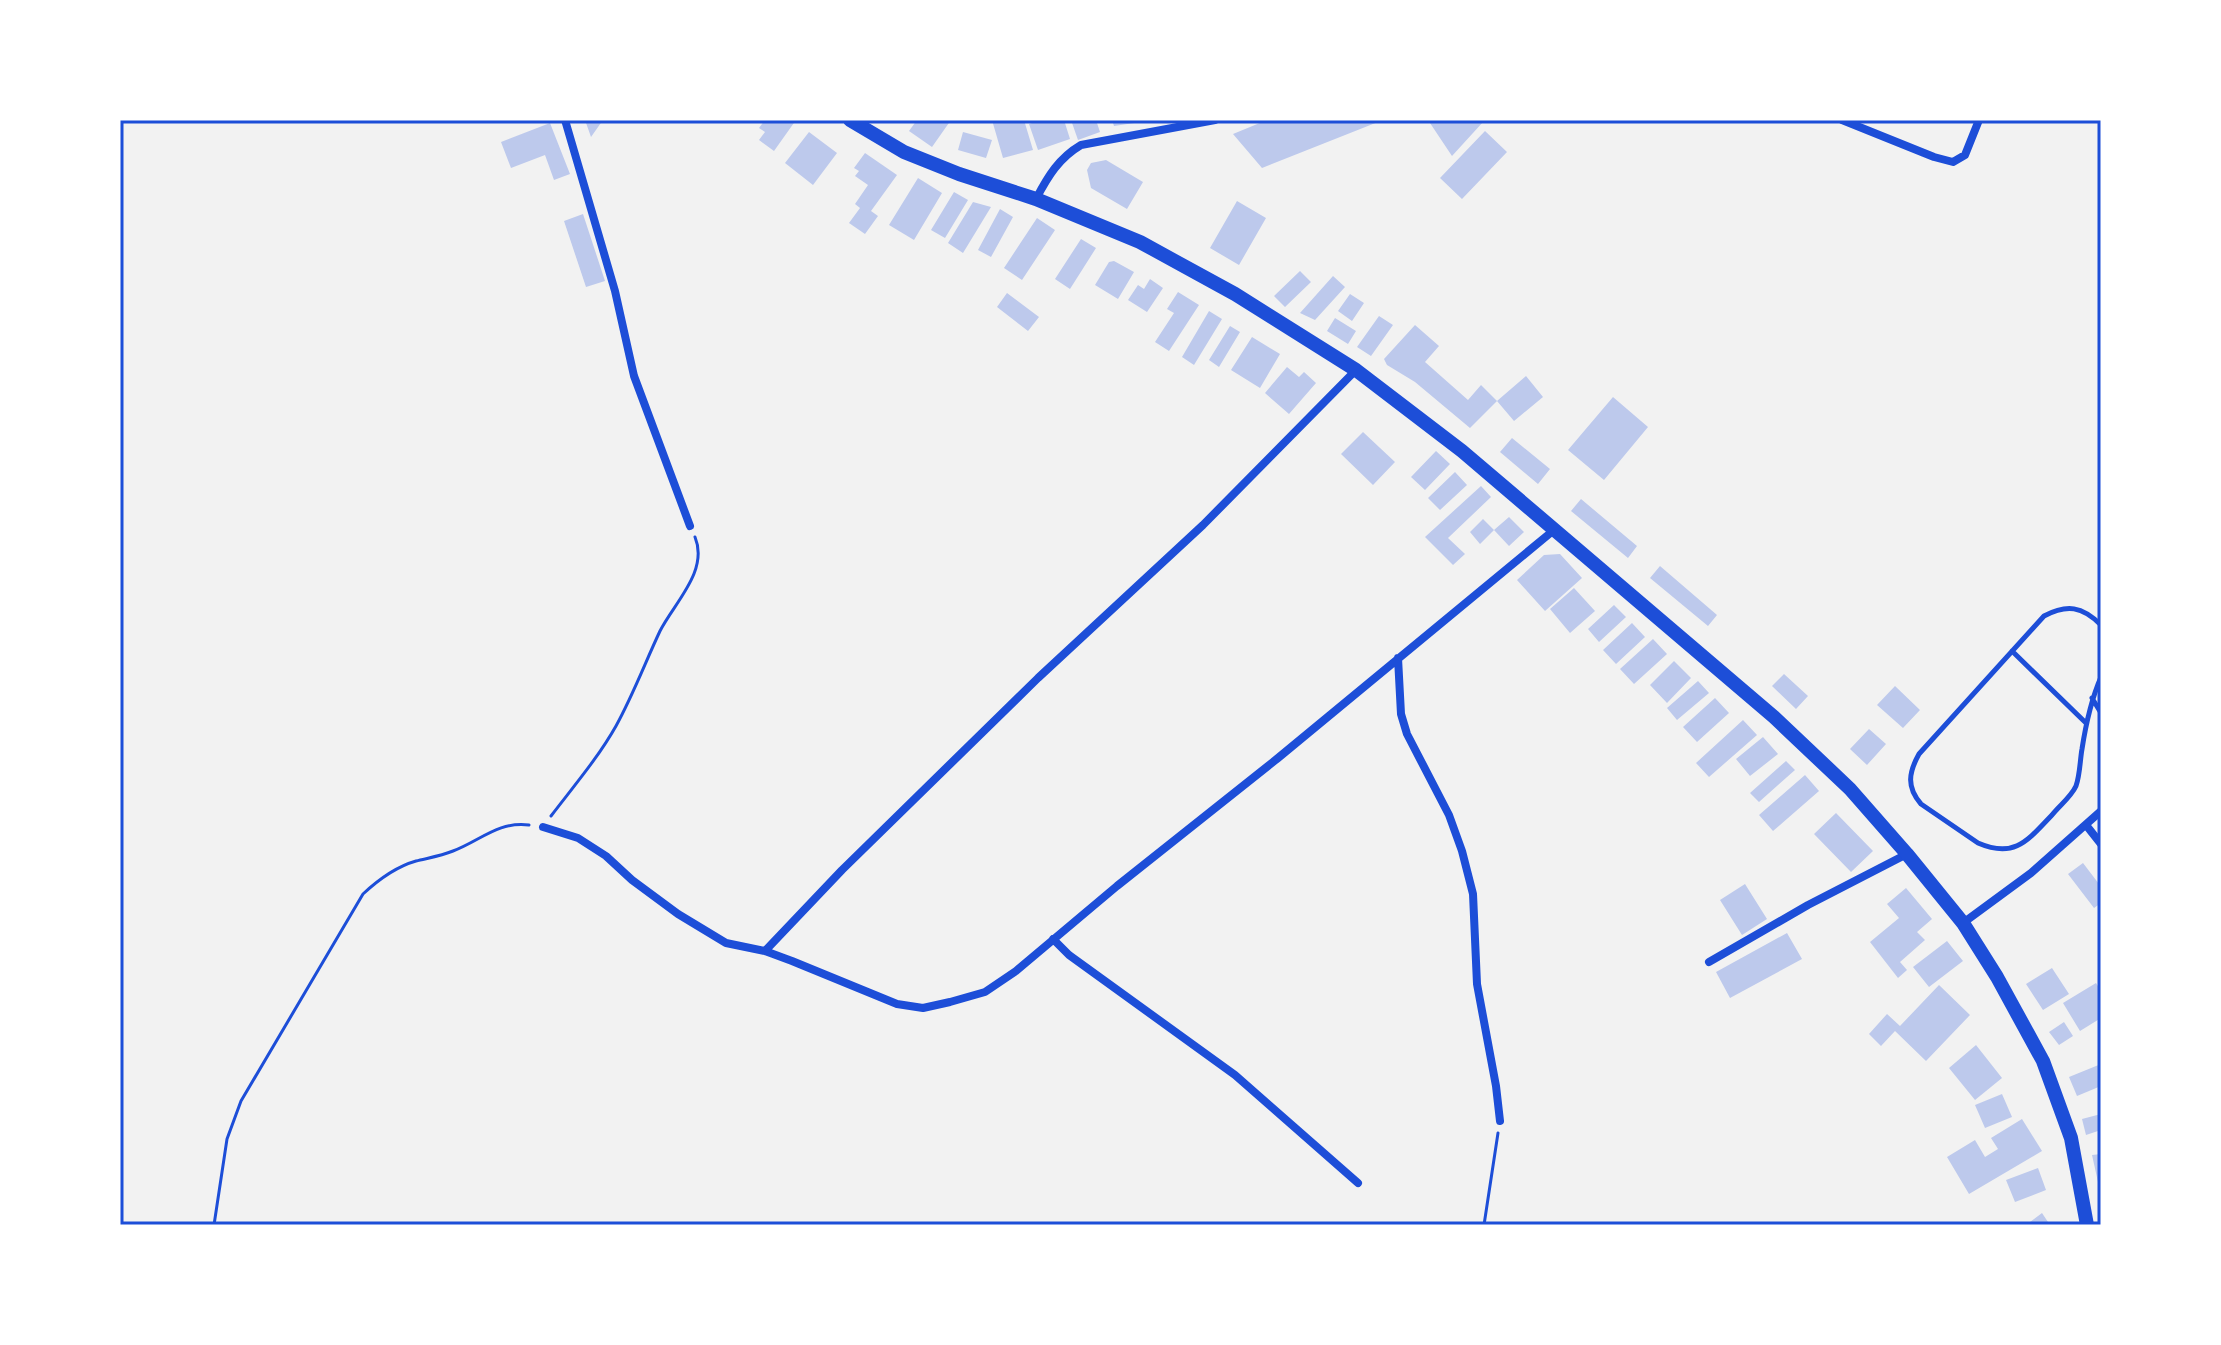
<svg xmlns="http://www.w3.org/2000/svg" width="2221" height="1345" viewBox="0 0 2221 1345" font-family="Figtree,sans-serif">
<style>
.building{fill:#bdc9ec}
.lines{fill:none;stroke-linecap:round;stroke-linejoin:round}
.path{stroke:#1d4ed8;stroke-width:3}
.service{stroke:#1d4ed8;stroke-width:5}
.minor{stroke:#1d4ed8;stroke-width:8}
.secondary{stroke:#1d4ed8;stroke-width:14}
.neatline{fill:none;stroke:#1d4ed8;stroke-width:3}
</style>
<rect width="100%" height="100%" fill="#f2f2f2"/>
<path class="building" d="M585,120H603L591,137Z
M765,120H796L774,151L759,140L765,132L759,128Z
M917,120H951L932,147L909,131Z
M992,120H1024L1033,150L1003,158Z
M1041,120H1064L1070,139L1038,150L1029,124Z
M1071,120H1096L1100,132L1078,140Z
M1112,120H1141V122L1114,126Z
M1267,120H1383L1262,168L1233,134Z
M1428,120H1482L1483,122L1452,156Z
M550,123L570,174L554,180L545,155L511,168L501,142Z
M1485,131L1507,152L1462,199L1440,178Z
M809,132L837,153L813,185L785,163Z
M963,132L992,140L986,158L958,150Z
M865,153L897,175L871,211L878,216L865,234L849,223L860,208L855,204L868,185L855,176L859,171L854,168Z
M1106,160L1143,182L1127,209L1091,188L1087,170L1091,163Z
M918,178L942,193L914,240L889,225Z
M954,192L968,200L945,238L931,230Z
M1237,201L1266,218L1239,265L1210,248Z
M973,202L991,207L963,253L948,243Z
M1000,209L1013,217L991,257L978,250Z
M583,214L605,281L586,287L564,221Z
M1037,218L1055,230L1022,280L1004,268Z
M1081,239L1096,248L1070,289L1055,279Z
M1114,261L1134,272L1118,299L1095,285L1109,262Z
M1300,271L1311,282L1285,307L1274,296Z
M1333,276L1345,287L1315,320L1300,313Z
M1150,279L1163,288L1147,312L1128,300L1138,285L1144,289Z
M1178,292L1199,305L1169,351L1155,342L1174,313L1167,309Z
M1007,293L1039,317L1028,331L997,307Z
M1350,294L1364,303L1352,321L1338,311Z
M1209,311L1222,319L1194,365L1182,357Z
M1379,316L1393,325L1371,356L1357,347Z
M1335,318L1356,331L1348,344L1327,331Z
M1415,325L1439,346L1425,362L1468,400L1481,385L1497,401L1526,376L1543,397L1514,421L1497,401L1470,428L1415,382L1387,365L1384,359Z
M1230,326L1240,332L1219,367L1209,360Z
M1252,337L1280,354L1260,388L1231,370Z
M1287,367L1299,377L1304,372L1316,383L1289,414L1265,393Z
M1613,397L1648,427L1604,480L1568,450Z
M1363,432L1395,462L1373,485L1341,454Z
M1512,438L1550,469L1538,484L1500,452Z
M1436,451L1450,464L1425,490L1411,477Z
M1455,472L1467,485L1440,510L1428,498Z
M1481,486L1491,497L1448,538L1465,554L1453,565L1425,537Z
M1581,499L1637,546L1628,558L1571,511Z
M1509,517L1524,532L1509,546L1494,530Z
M1483,519L1494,530L1480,544L1470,532Z
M1560,554L1582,578L1545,611L1517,580L1544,555Z
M1660,566L1717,615L1708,626L1650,578Z
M1574,588L1595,611L1570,633L1550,609Z
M1614,605L1626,617L1599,642L1588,629Z
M1632,623L1645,637L1616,664L1603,650Z
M1653,639L1667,654L1634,684L1620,669Z
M1674,661L1691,678L1667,703L1650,685Z
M1784,674L1808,696L1796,709L1772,686Z
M1698,681L1709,693L1677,720L1667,708Z
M1895,686L1920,710L1903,728L1877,705Z
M1715,698L1729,713L1697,742L1683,727Z
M1743,720L1757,735L1709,777L1696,763Z
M1869,729L1886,744L1867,765L1850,749Z
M1763,737L1778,754L1750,776L1736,759Z
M1786,761L1795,770L1759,802L1750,793Z
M1805,775L1819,791L1773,831L1759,815Z
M1836,813L1873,851L1851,872L1814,834Z
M2083,863L2099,884L2101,883V903L2094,908L2068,874Z
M1745,884L1767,919L1742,935L1720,900Z
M1906,888L1932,919L1917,932L1925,940L1900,962L1907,970L1898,978L1870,942L1899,918L1887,904Z
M1787,933L1802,959L1730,998L1716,972Z
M1947,941L1963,961L1929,987L1913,967Z
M2052,968L2069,994L2043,1010L2026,984Z
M2096,983L2101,991V1018L2080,1031L2063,1003Z
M1939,985L1970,1015L1926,1061L1895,1031L1881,1046L1869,1034L1887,1014L1900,1026Z
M2064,1022L2073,1036L2059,1045L2049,1032Z
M1976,1045L2002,1078L1975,1100L1949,1068Z
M2101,1064V1086L2077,1096L2069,1077Z
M2002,1094L2012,1117L1985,1128L1975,1105Z
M2101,1114V1130L2086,1135L2082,1119Z
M2022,1119L2042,1151L1969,1194L1947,1157L1975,1140L1985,1157L1998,1149L1991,1138Z
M2101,1154V1181L2098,1182L2092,1155Z
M2038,1168L2046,1190L2015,1202L2006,1180Z
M2042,1213L2050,1225H2026Z"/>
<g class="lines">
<path class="path" d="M551,816C573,787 598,758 616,726C633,695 645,663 660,631C674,603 709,571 695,537
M214,1225L227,1139L241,1101L363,894C378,880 395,867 416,861C428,858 441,856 453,851C480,841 498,821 529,825
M1484,1225L1498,1133"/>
<path class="service" d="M2101,625C2082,606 2067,604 2044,616L1919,754C1909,772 1906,787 1921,804L1978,843C2015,859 2028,840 2052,815C2059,806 2071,797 2076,786C2080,775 2080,760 2082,749C2086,723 2091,700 2101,677
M2012,651L2086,723
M2092,698L2101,713"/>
<path class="minor" d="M565,120L615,291L634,376L690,526
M1842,120L1934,157L1953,162L1965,155L1979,120
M1036,199C1048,176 1059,158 1081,145L1215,120
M1398,658L1401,714L1407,734L1449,815L1462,851L1473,894L1477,984L1496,1086L1500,1121
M2086,825L2101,844
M543,827L578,838L606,856L632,880L678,914L726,943L765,951L792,961L897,1004L923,1008L950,1002L985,992L1016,971L1117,886L1278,758L1554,530
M1963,923L2031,873L2101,811
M1053,939L1069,955L1235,1075L1358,1183
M765,951L842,870L1038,678L1203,525L1356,370
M1709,962L1808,905L1907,854"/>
<path class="secondary" d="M850,120L904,152L959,174L1036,199L1140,242L1235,294L1356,370L1462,451L1774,717L1850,789L1907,854L1963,923L1997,977L2043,1061L2071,1138L2087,1225"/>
</g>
<rect width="2221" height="1345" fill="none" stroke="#ffffff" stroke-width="244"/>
<rect x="122" y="122" width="1977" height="1101" class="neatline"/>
</svg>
